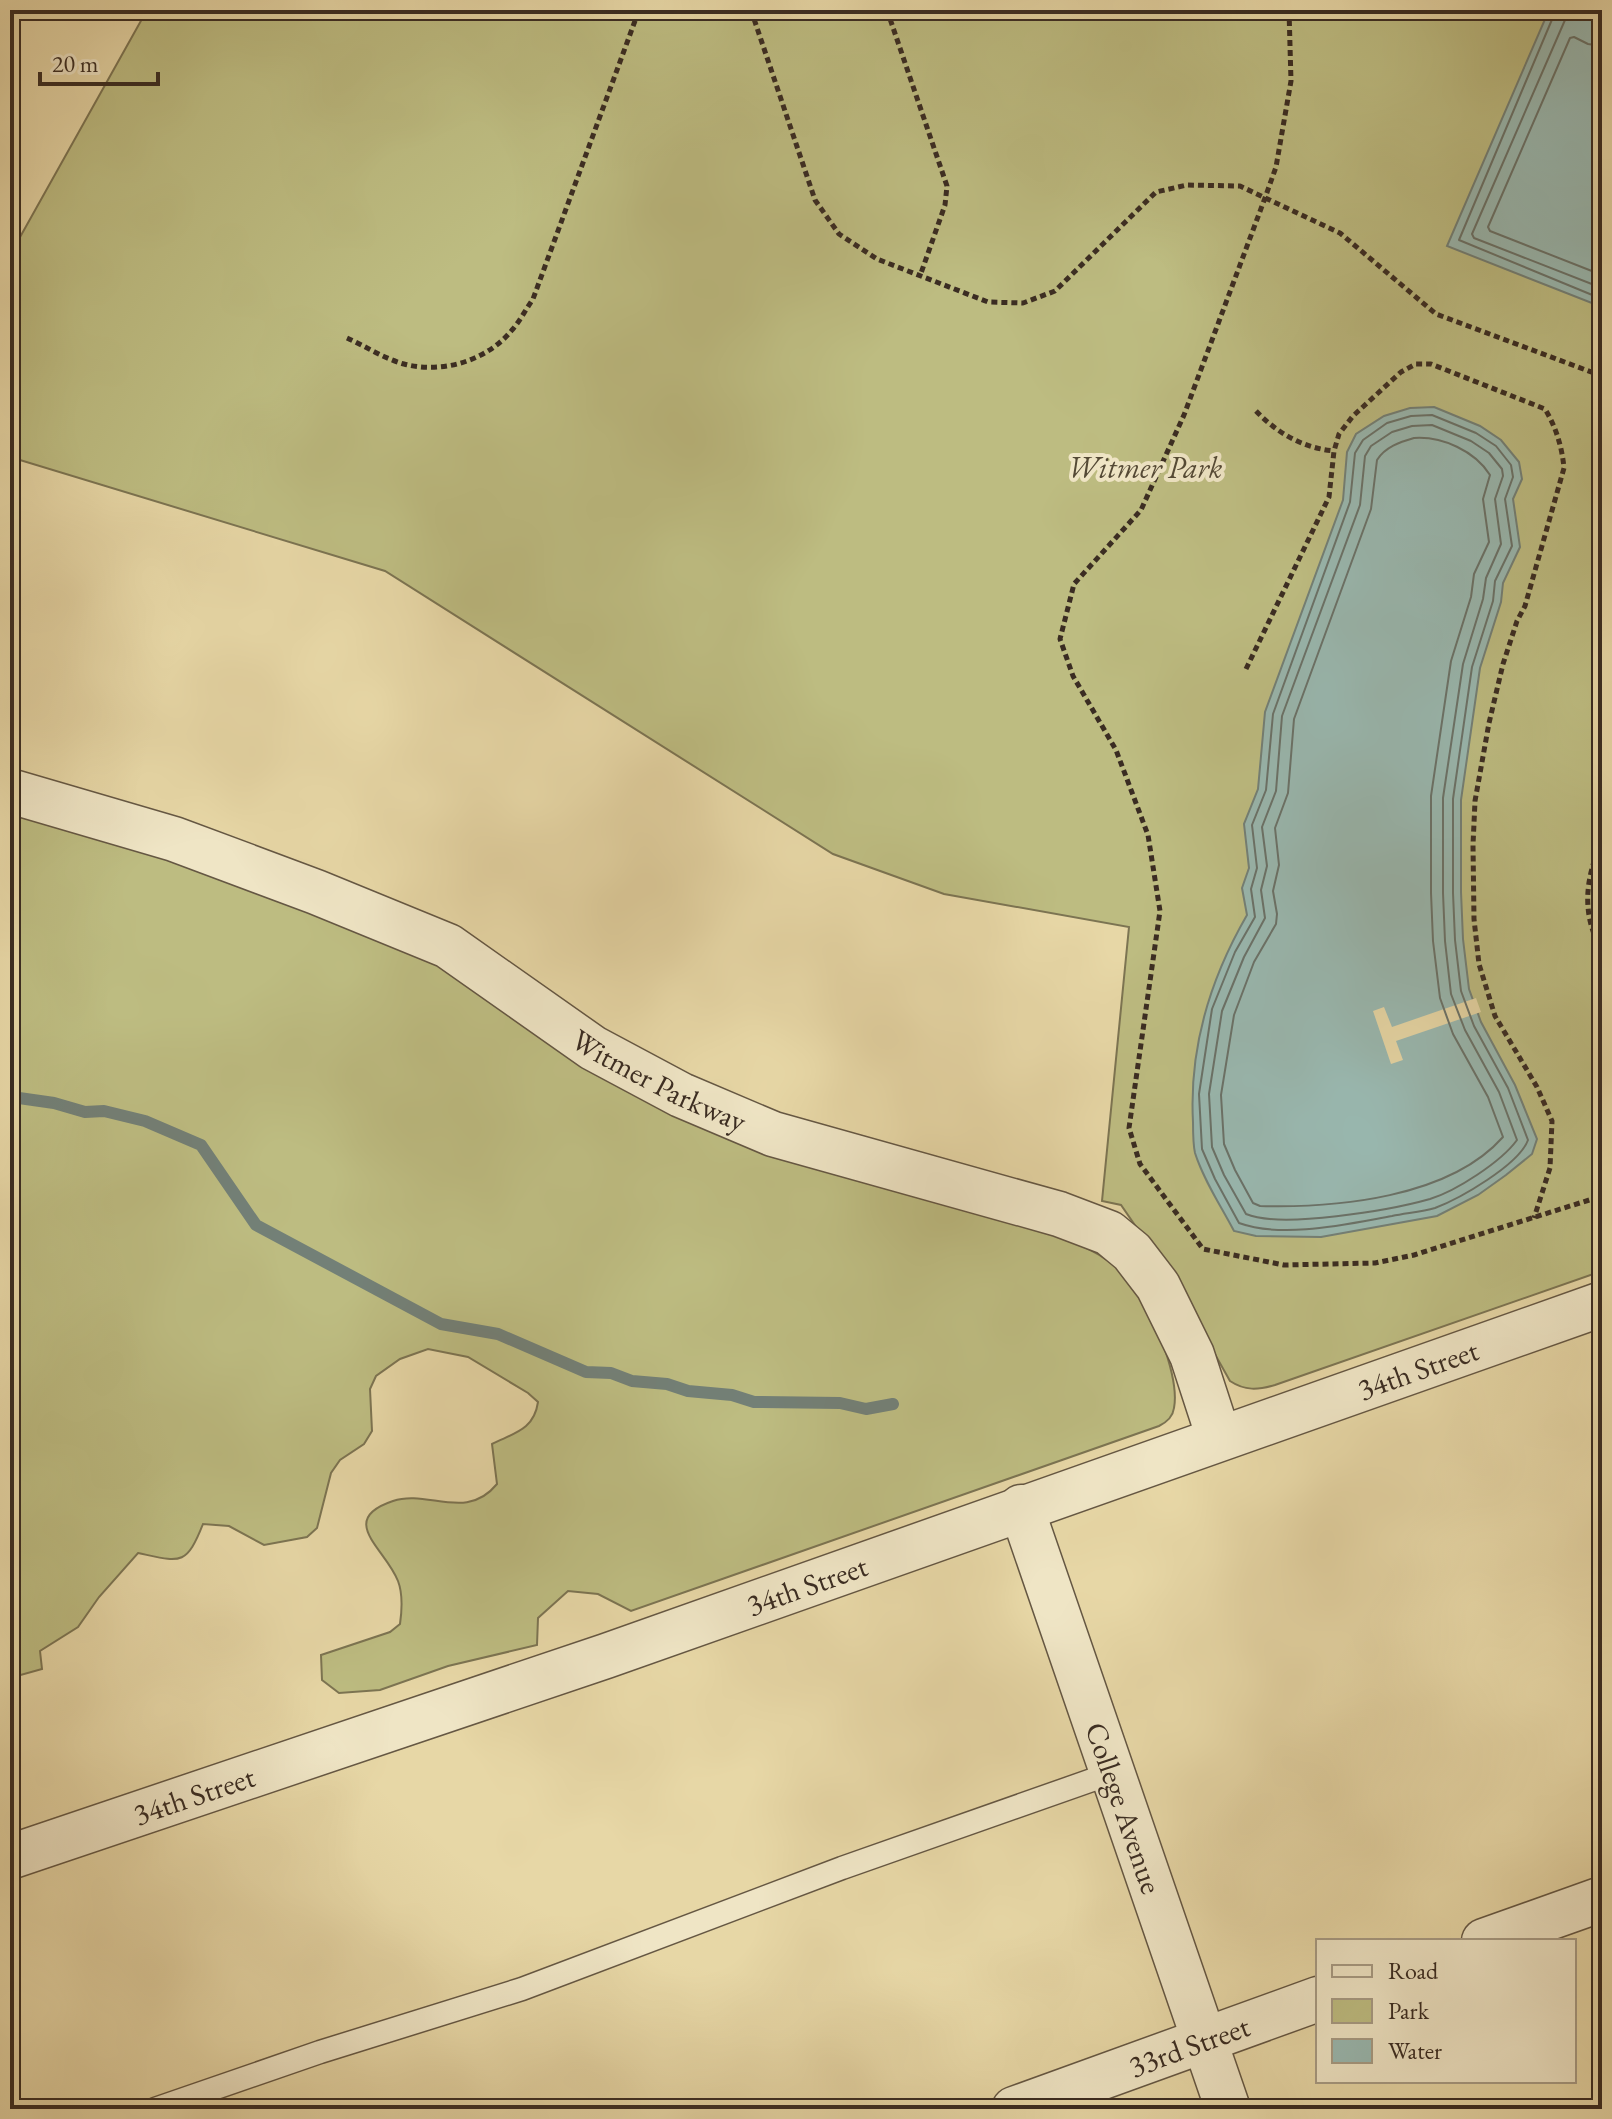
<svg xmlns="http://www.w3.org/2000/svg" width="1612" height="2119" viewBox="0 0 1612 2119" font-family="'EB Garamond',serif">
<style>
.green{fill:#bdbc81;stroke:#7c7452;stroke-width:2}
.water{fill:#99b8b0;stroke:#738077;stroke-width:2}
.pier{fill:#e7d7a6}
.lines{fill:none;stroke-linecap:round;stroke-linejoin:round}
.shore{stroke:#6a7269;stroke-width:2}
.stream{stroke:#738077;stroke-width:12}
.lane-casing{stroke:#655743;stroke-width:25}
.street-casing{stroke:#655743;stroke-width:47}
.path{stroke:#3a2c22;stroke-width:5;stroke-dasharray:6 4;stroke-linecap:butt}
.lane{stroke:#efe5c5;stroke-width:22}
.street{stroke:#efe5c5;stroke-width:44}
.labels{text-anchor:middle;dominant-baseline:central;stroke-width:8;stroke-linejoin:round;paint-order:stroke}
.park-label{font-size:30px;font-style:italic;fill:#544935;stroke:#efe5c5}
.street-label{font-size:30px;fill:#3a2c22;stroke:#efe5c5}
</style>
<rect width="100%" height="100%" fill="#e7d7a6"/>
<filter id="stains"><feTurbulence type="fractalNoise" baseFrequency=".0025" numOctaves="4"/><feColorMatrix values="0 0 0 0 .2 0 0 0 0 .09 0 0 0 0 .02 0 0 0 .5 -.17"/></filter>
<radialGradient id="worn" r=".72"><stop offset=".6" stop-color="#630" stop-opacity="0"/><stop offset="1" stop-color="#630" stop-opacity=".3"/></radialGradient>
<path class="green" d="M147,10H1602V1271L1275,1385C1258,1390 1245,1391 1230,1381L1176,1285L1121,1205L1102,1201L1129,927L944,894L833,854L385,571L10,457V255Z
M10,809L167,853L423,954L471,986L1046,1228C1076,1243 1108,1255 1130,1280C1151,1304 1180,1377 1174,1408C1173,1416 1167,1422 1159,1426L631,1611L598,1594L568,1591L538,1618L537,1645L448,1666L380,1690L339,1693L322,1680L321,1655L390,1632L400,1624C402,1610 403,1594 398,1581C386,1549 336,1520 393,1501C428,1489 466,1522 497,1484L492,1444C514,1433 534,1430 538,1402L528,1393L468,1357L428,1349L400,1359L376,1376L370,1389L372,1431L364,1444L340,1460L331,1473L317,1528L307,1537L264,1545L229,1526L203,1524C186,1567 180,1562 138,1553L99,1597L78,1627L40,1651L42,1669L10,1678Z"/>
<path class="water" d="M1549,10H1586L1602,17V307L1447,246Z
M1434,407L1480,426L1501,440L1519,462L1522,479L1513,499L1520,547L1503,583L1501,602L1480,668L1461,800V892L1463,939L1469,989L1481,1022L1515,1085L1537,1139L1532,1154L1506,1175L1478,1195L1437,1216L1321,1237L1256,1236L1234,1231C1221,1206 1204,1181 1195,1153C1193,1144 1193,1132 1193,1122C1189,1048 1210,979 1247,915L1242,888L1249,868L1244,824L1258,789L1265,712L1343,500L1347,452L1356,434L1384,416L1410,408Z"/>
<path class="pier" d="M1476,998L1481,1012L1396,1041L1403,1060L1391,1064L1373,1011L1384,1007L1392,1027Z"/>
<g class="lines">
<path class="shore" d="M1556,10L1459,240L1602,299
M1566,10L1565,20L1472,234L1474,238L1602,288
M1602,46L1588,44L1574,37L1570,38L1488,227L1490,231L1602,275
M1432,415L1476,433L1496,446L1511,465L1513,477L1505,499L1512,546L1495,581L1493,601L1472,667L1453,799V893L1455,940L1461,991L1474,1026L1508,1088L1528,1140C1519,1165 1459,1199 1435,1208C1421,1212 1406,1213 1392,1216C1347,1224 1283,1239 1239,1223L1215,1179L1202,1149L1199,1094L1212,1009L1235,952L1255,917L1251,889L1257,868L1252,825L1266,790L1273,714L1350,502L1355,453L1363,440L1387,423L1411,416Z
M1432,425L1471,441L1489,453L1502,469L1503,476L1495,499L1501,544L1486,578L1483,599L1463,664L1443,798V893L1445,941L1451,994L1465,1030L1499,1092L1517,1140C1501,1162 1456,1191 1430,1199C1391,1210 1281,1229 1246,1214L1224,1175L1212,1147L1209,1094L1222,1011L1244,957L1265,918L1261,890L1267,866L1262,827L1276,791L1282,716L1360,505L1365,456L1371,446L1392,432L1412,426Z
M1414,438C1442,436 1475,451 1490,475L1483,499L1489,542L1474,574L1471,597L1451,661L1431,796V893L1433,941L1440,998L1453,1034L1488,1097L1503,1137C1449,1198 1336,1208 1260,1206L1253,1203L1235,1170L1224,1144L1221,1095L1234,1015L1254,962L1276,924L1277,914L1273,891L1279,865L1275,828L1288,793L1294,719L1371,509L1377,460C1385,447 1400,442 1414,438Z"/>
<path class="stream" d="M10,1100L19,1098L54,1103L85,1112L104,1111L145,1121L201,1145L256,1225L441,1324L498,1334L586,1372L611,1373L632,1381L667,1384L688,1391L732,1395L754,1402L840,1403L866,1409L893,1404"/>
<defs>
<path id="lane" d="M155,2109L320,2052L522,1989L842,1868L1112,1773"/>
<g id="street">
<path id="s1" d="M10,791L174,839L316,892L448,946L593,1048L681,1095L773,1134L1059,1214L1109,1233L1132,1252L1158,1286L1192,1355L1219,1438"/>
<path id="s2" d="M1021,1507L1228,2109"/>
<path id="s3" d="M10,1857L606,1656L1602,1304"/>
<path d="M1484,1941L1602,1899"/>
<path id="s4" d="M1014,2109L1318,1999"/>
</g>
</defs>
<use href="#lane" class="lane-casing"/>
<use href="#street" class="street-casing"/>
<path class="path" d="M751,10L815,200L839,234L877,259L988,302L1023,303L1055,291L1156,192L1187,185L1240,186L1340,233L1436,314L1602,376
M887,10L947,186L945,205L920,276
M1289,10L1291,81L1276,167L1265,198L1184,415L1141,510L1074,584L1060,639L1073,676L1116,750L1148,835L1160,911L1129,1128L1140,1164L1203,1249L1284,1265L1375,1263L1414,1255L1602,1196
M347,338C365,346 385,359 404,364C442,374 487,361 512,330C520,321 526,309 533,299L639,10
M1256,411C1277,433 1303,448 1334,451
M1246,669L1329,497L1334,451L1339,434L1353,416L1401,372L1416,364H1431L1545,409C1556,427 1562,447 1564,468L1525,606L1517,621L1503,664L1489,723L1475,801L1473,845L1474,919L1479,964L1495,1016L1537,1087L1552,1121L1550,1168L1534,1218
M1602,841C1585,879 1581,914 1602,951"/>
<use href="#lane" class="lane"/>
<use href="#street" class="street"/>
</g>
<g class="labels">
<g class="park-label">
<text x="1145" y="467">Witmer Park</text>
</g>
<g class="street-label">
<text stroke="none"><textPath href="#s1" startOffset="716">Witmer Parkway</textPath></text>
<text stroke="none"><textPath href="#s3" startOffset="1490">34th Street</textPath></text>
<text stroke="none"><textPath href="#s3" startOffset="842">34th Street</textPath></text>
<text stroke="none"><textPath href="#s3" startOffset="194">34th Street</textPath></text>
<text stroke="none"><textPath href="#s2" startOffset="318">College Avenue</textPath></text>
<text stroke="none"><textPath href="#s4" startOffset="186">33rd Street</textPath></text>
</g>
</g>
<rect width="1612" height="2119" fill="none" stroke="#e7d7a6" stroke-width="40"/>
<rect x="12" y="12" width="1588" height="2095" fill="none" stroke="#3a2c22" stroke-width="4"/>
<rect x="20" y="20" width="1572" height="2079" fill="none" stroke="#3a2c22" stroke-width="2"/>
<rect x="1316" y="1939" width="260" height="144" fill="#efe5c5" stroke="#a79b84" stroke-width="2"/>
<rect x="1332" y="1965" width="40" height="12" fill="#efe5c5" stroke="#a79b84" stroke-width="2"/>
<text x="1388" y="1979" font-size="24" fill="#3a2c22">Road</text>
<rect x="1332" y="1999" width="40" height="24" fill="#bdbc81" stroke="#a79b84" stroke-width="2"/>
<text x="1388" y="2019" font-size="24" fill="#3a2c22">Park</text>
<rect x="1332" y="2039" width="40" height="24" fill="#99b8b0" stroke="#a79b84" stroke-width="2"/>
<text x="1388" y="2059" font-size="24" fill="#3a2c22">Water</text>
<path d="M40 72v12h118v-12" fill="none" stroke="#3a2c22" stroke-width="4"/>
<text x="52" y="72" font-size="24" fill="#3a2c22" stroke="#efe5c5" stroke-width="6" paint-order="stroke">20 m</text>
<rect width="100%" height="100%" filter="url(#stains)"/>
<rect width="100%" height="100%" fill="url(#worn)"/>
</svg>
